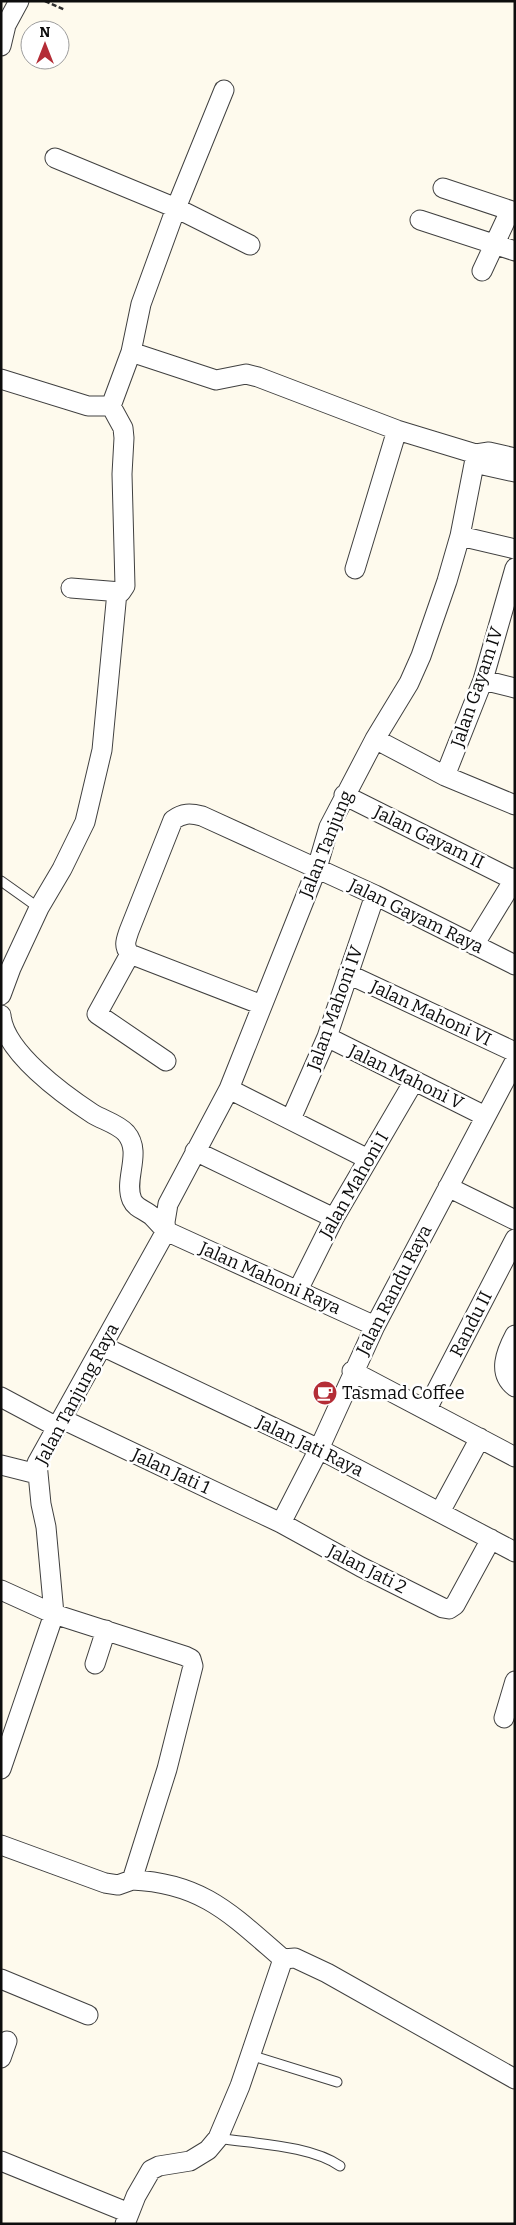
<svg xmlns="http://www.w3.org/2000/svg" width="516" height="2225" viewBox="0 0 516 2225" font-family="Bitter,serif">
<style>
.building{fill:#554e4a}
.lines{fill:none;stroke-linecap:round;stroke-linejoin:round}
.lane-casing{stroke:#404040;stroke-width:11}
.street-casing{stroke:#404040;stroke-width:21}
.path{stroke:#2f2f2f;stroke-width:2.5;stroke-dasharray:5 2.5;stroke-linecap:butt}
.lane{stroke:#fff;stroke-width:9}
.street{stroke:#fff;stroke-width:19}
.labels{text-anchor:middle;dominant-baseline:central;stroke-width:5;stroke-linejoin:round;paint-order:stroke}
.street-label{font-size:18px;fill:#0d0d0d;stroke:#fff}
.poi-label{font-size:18px;fill:#0d0d0d;stroke:#fff;text-anchor:start}
</style>
<rect width="100%" height="100%" fill="#fefaed"/>
<path class="building" d="M323,1381L335,1386L328,1402L314,1394Z"/>
<g class="lines">
<defs>
<path id="lane" d="M1,881L39,908
M250,2055L337,2082
M218,2138C254,2144 310,2145 340,2166"/>
<path id="street" d="M1,46L6,25L19,1
M55,158L176,208L250,245
M443,188L515,212
M420,220L515,251
M482,271L510,211
M131,352L216,380L246,374L258,377L397,430L476,454L489,452L515,458
M1,379L88,406H111L131,352L141,304L176,208L224,90
M476,454L483,465L515,472
M460,536L515,549
M355,569L397,430
M71,588L121,592L125,586L122,474L124,438L123,428L111,406
M483,680L515,688
M375,739L445,776L515,805
M445,776L483,680L515,568
M344,795L514,880
M474,945L515,878
M130,954L97,1014L166,1061
M348,974L515,1052
M1,995L11,968L39,908L62,869L85,822L102,750L117,592
M262,1005L130,954C123,946 126,940 129,931L173,820C183,813 190,813 202,816L375,895L515,965
M1,1015C4,1052 64,1095 93,1114C103,1120 118,1124 126,1133C143,1153 123,1179 132,1200C136,1209 146,1210 153,1217C157,1221 161,1226 166,1231L375,1326
M327,1037L485,1116
M229,1089L368,1159
M291,1119L327,1037L375,895
M195,1151L334,1218
M448,1187L515,1220
M166,1231L165,1222L168,1204L229,1089L317,868L329,827L375,739L409,683L421,656L447,581L460,536L476,454
M298,1290L334,1218L414,1081
M515,1335C506,1352 497,1373 515,1387
M102,1346L319,1449L515,1552
M352,1371L515,1457
M1,1397L57,1427
M427,1409L515,1239
M62,1419L281,1523L361,1567L443,1608L449,1609L455,1605L491,1539
M1,1465L37,1474
M440,1512L480,1438
M281,1523L319,1449L375,1326L515,1061
M1,1590L54,1614L185,1656L191,1659L193,1666L167,1769L132,1880L118,1885L105,1883L1,1845
M95,1664L106,1630
M504,1718L515,1681
M1,1769L54,1614L46,1527L41,1504L37,1463L166,1231
M132,1880C203,1883 232,1915 283,1959
M1,1979L88,2015
M1,2058L7,2041
M1,2161L129,2213
M125,2224L136,2196L151,2170L159,2166L190,2161L208,2150L218,2138L240,2086L283,1959L295,1958L327,1973L515,2079"/>
</defs>
<use href="#lane" class="lane-casing"/>
<use href="#street" class="street-casing"/>
<path class="path" d="M45,1L65,10"/>
<use href="#lane" class="lane"/>
<use href="#street" class="street"/>
</g>
<defs>
<symbol id="cafe-disc" viewBox="-11 -11 22 22"><circle r="9.5" fill="#b42d36" stroke="#fff"/><path d="M-5.5-4.5H6V0H3Q3 3.5 0 3.5H-2.5Q-5.5 3.5-5.5 0ZM3-3.2v2h1.7v-2ZM-6 4.5H4V6H-6Z" fill="#fff"/></symbol>
</defs>
<g fill-rule="evenodd">
<use href="#cafe-disc" x="311" y="1379" width="28" height="28"/>
</g>
<g class="labels">
<g class="street-label">
<text transform="translate(477 687) rotate(-71)">Jalan Gayam IV</text>
<text transform="translate(429 837) rotate(26)">Jalan Gayam II</text>
<text transform="translate(326 844) rotate(-68)">Jalan Tanjung</text>
<text transform="translate(416 916) rotate(26)">Jalan Gayam Raya</text>
<text transform="translate(335 1008) rotate(-70)">Jalan Mahoni IV</text>
<text transform="translate(431 1013) rotate(25)">Jalan Mahoni VI</text>
<text transform="translate(406 1077) rotate(26)">Jalan Mahoni V</text>
<text transform="translate(354 1185) rotate(-60)">Jalan Mahoni I</text>
<text transform="translate(270 1278) rotate(24)">Jalan Mahoni Raya</text>
<text transform="translate(394 1290) rotate(-63)">Jalan Randu Raya</text>
<text transform="translate(471 1324) rotate(-63)">Randu II</text>
<text transform="translate(77 1394) rotate(-62)">Jalan Tanjung Raya</text>
<text transform="translate(310 1446) rotate(26)">Jalan Jati Raya</text>
<text transform="translate(171 1471) rotate(25)">Jalan Jati 1</text>
<text transform="translate(367 1569) rotate(27)">Jalan Jati 2</text>
</g>
<g class="poi-label">
<text x="342" y="1393">Tasmad Coffee</text>
</g>
</g>
<rect width="516" height="2225" fill="none" stroke="#0d0d0d" stroke-width="5"/>
<g transform="translate(45 45)"><circle r="24" fill="#ffffff" stroke="#9e9e9e"/>
<path d="M0-4L9 19L0 12L-9 19Z" fill="#b42d36"/>
<text y="-8" font-size="14" font-weight="bold" text-anchor="middle" fill="#0d0d0d">N</text>
</g>
</svg>
